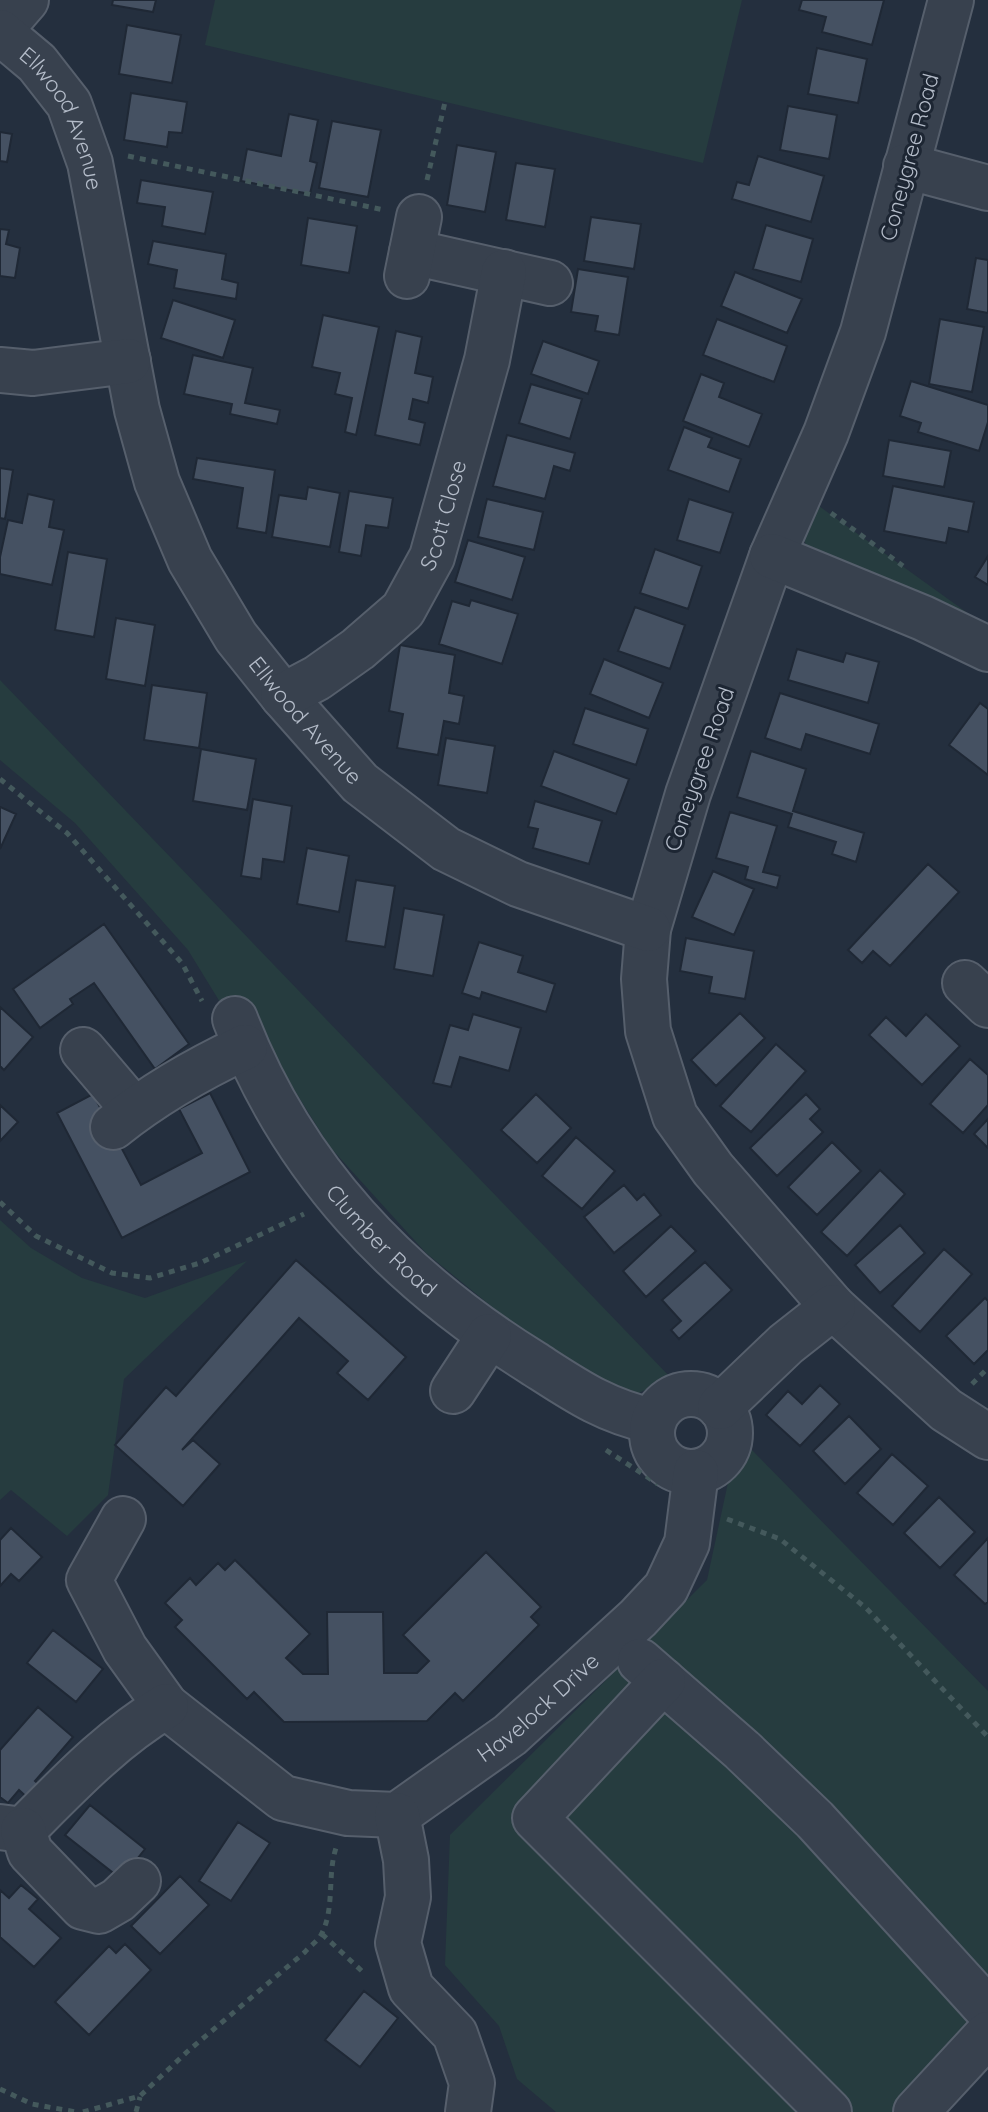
<svg xmlns="http://www.w3.org/2000/svg" width="988" height="2112" viewBox="0 0 988 2112" font-family="Quicksand,sans-serif">
<style>
.green{fill:#263c3f}
.building{fill:#455162;stroke:#1f2835;stroke-width:2}
.lines{fill:none;stroke-linecap:round;stroke-linejoin:round}
.minor-casing{stroke:#565f6c;stroke-width:48}
.path{stroke:#44595c;stroke-width:5;stroke-dasharray:6 6;stroke-linecap:butt}
.minor{stroke:#38414e;stroke-width:44}
.labels{text-anchor:middle;dominant-baseline:central;stroke-width:6;stroke-linejoin:round;paint-order:stroke}
.street-label{font-size:22px;fill:#b4bcc9;stroke:#1d2633}
</style>
<rect width="100%" height="100%" fill="#242f3e"/>
<path class="green" d="M215,0H742L703,163L205,45Z
M812,501L980,622L808,548L801,535Z
M0,680L671,1378L632,1396L551,1355L426,1253L330,1147L271,1053L250,1000L223,1007L188,950L75,823L0,760Z
M0,1220L31,1248L82,1278L145,1298L247,1261L124,1379L108,1495L67,1536L11,1490L0,1500Z
M747,1445L988,1691V2049L929,2112H556L517,2079L499,2026L445,1965L450,1835L707,1580L729,1478Z"/>
<path class="building" d="M113,0H156L153,12L112,5Z
M802,0H884L872,45L822,32L826,17L799,10Z
M127,25L181,35L172,83L119,74Z
M817,48L867,59L858,103L808,94Z
M131,93L187,102L182,133L169,132L167,147L124,140Z
M788,106L837,115L829,159L780,150Z
M289,114L318,120L310,161L317,163L310,194L241,181L247,149L281,156Z
M332,121L381,130L368,197L319,188Z
M0,132L12,134L7,162L0,161Z
M457,145L496,152L485,212L447,205Z
M758,156L824,176L811,222L732,199L737,182L749,185Z
M516,163L555,169L545,227L506,220Z
M141,180L213,192L205,234L162,226L165,207L137,203Z
M591,217L641,224L634,269L584,261Z
M308,218L357,226L349,273L301,265Z
M766,225L813,239L801,282L753,269Z
M0,229L9,230L6,244L20,248L15,278L0,276Z
M153,241L226,254L222,279L238,283L236,299L174,288L177,270L148,264Z
M976,258L988,260V313L967,309Z
M578,269L628,277L619,335L595,331L598,316L571,312Z
M735,272L802,299L787,333L721,306Z
M173,300L235,320L223,358L161,338Z
M323,315L379,327L356,435L345,432L352,398L335,394L340,373L312,367Z
M717,319L787,346L774,382L703,355Z
M940,319L984,327L972,392L929,384Z
M396,331L422,337L415,373L433,377L428,403L413,399L409,419L425,423L420,445L375,435Z
M543,341L599,361L588,394L531,374Z
M193,355L253,368L245,403L280,410L277,424L230,414L232,404L184,394Z
M701,374L724,383L719,397L762,414L749,447L683,421Z
M911,381L988,405V422L979,451L918,432L921,423L900,416Z
M531,384L582,399L570,439L519,423Z
M684,427L712,438L708,447L741,459L729,492L668,470Z
M507,435L575,453L570,471L554,466L545,499L493,486Z
M889,440L951,451L944,487L883,476Z
M197,458L275,470L266,533L237,528L243,488L193,479Z
M0,468L13,470L5,519L0,518Z
M893,486L974,502L968,532L949,528L946,543L884,531Z
M308,487L340,493L330,547L272,537L279,495L306,499Z
M349,491L393,498L388,528L366,525L361,556L339,552Z
M28,494L54,500L49,527L64,530L52,585L0,574V557L8,520L22,523Z
M487,499L543,512L534,550L478,537Z
M689,499L733,513L720,553L677,540Z
M468,540L525,557L512,600L455,582Z
M655,549L702,566L688,609L640,593Z
M68,552L107,559L94,637L55,630Z
M988,556V585L975,577Z
M471,600L518,614L502,664L439,644L452,601L469,606Z
M635,607L685,625L670,669L618,651Z
M116,618L155,625L145,686L106,679Z
M400,645L455,655L449,693L464,696L459,724L444,721L438,755L397,748L403,714L389,711Z
M797,649L843,662L846,653L879,662L868,703L788,680Z
M604,659L663,683L649,718L590,694Z
M152,685L207,693L199,748L144,740Z
M780,693L879,724L870,754L806,734L801,750L765,738Z
M980,703L988,709V775L949,745Z
M585,708L648,729L636,765L573,744Z
M446,738L495,746L487,793L438,785Z
M201,749L256,759L247,810L193,801Z
M554,751L629,779L616,814L541,786Z
M751,751L806,769L793,811L864,833L856,862L832,854L836,842L788,827L792,814L737,797Z
M253,799L292,806L284,862L263,859L261,879L241,876Z
M535,801L602,821L589,864L533,848L538,829L528,827Z
M0,807L16,814L0,849Z
M730,812L777,826L763,872L780,876L777,888L745,879L748,867L716,858Z
M307,848L349,856L339,912L297,904Z
M928,864L959,892L890,966L873,951L862,963L848,950Z
M713,871L754,889L734,935L692,917Z
M356,880L395,886L385,947L346,941Z
M404,908L444,915L433,976L394,969Z
M104,924L189,1044L155,1069L94,983L70,999L73,1004L40,1028L13,989Z
M686,938L754,951L745,999L709,993L712,977L680,971Z
M479,942L523,956L518,972L555,984L546,1012L482,992L480,999L462,993Z
M0,1007L33,1037L4,1070L0,1066Z
M740,1013L765,1038L716,1086L691,1060Z
M473,1014L521,1028L509,1071L460,1057L451,1087L433,1083L450,1025L468,1030Z
M926,1014L960,1046L922,1085L869,1035L886,1017L906,1036Z
M776,1044L806,1071L751,1132L720,1106Z
M970,1059L988,1075V1105L963,1133L930,1104Z
M210,1093L250,1172L122,1238L57,1113L93,1094L141,1185L202,1153L179,1109Z
M536,1094L571,1128L537,1163L501,1130Z
M806,1094L820,1109L810,1119L823,1132L777,1176L750,1148Z
M0,1105L18,1122L0,1141Z
M988,1119V1148L974,1134Z
M576,1137L615,1171L582,1209L542,1176Z
M832,1142L861,1171L817,1215L788,1187Z
M880,1170L905,1194L847,1256L821,1232Z
M624,1185L637,1200L644,1194L661,1215L614,1253L584,1217Z
M900,1225L925,1253L880,1293L855,1265Z
M671,1226L696,1251L646,1297L623,1271Z
M944,1249L972,1274L920,1332L892,1306Z
M296,1260L406,1357L368,1400L337,1373L348,1361L299,1318L182,1450L193,1440L220,1464L183,1506L115,1445L166,1387L176,1396Z
M705,1262L732,1290L679,1339L671,1330L681,1321L662,1300Z
M985,1298L988,1301V1350L974,1364L946,1336Z
M820,1385L840,1404L800,1446L766,1415L788,1391L802,1404Z
M849,1416L881,1449L845,1484L813,1451Z
M892,1454L928,1486L893,1525L857,1493Z
M939,1497L975,1532L940,1568L904,1533Z
M11,1528L42,1557L19,1581L11,1574L0,1586V1540Z
M988,1538V1602L985,1604L954,1575Z
M486,1552L541,1607L531,1617L539,1625L463,1701L455,1693L427,1721L284,1722L254,1692L247,1699L175,1627L182,1620L165,1603L190,1578L196,1585L218,1563L225,1570L235,1560L310,1634L286,1658L303,1674H328L327,1612H383L384,1673H417L429,1661L403,1635Z
M53,1630L103,1669L76,1702L27,1663Z
M38,1707L73,1737L35,1781L43,1788L32,1802L19,1790L8,1803L0,1797V1750Z
M90,1805L145,1849L121,1879L65,1835Z
M238,1822L270,1843L231,1901L199,1881Z
M180,1876L209,1905L160,1954L131,1926Z
M21,1885L38,1899L29,1909L61,1938L34,1967L0,1937V1890L9,1898Z
M125,1944L151,1970L89,2035L55,2002L109,1946L116,1953Z
M364,1991L398,2018L360,2067L325,2040Z"/>
<g class="lines">
<defs>
<g id="minor">
<path d="M951,0L863,332L826,433L772,556L688,794L648,929L644,979L648,1031L675,1116L713,1169L833,1307L946,1410L988,1437"/>
<path d="M0,30L26,0"/>
<path id="s1" d="M0,32L37,63L69,104L90,163L137,410L157,482L190,560L236,637L283,696L360,783L446,849L518,884L648,929"/>
<path d="M906,166L988,188"/>
<path d="M412,252L550,283"/>
<path d="M407,276L419,217"/>
<path d="M0,370L33,373L128,361"/>
<path d="M772,556L923,618L988,649"/>
<path id="s2" d="M283,696L317,678L358,649L403,610L432,557L487,360L504,272"/>
<path d="M965,983L988,1005"/>
<path id="s3" d="M235,1019C293,1170 398,1279 533,1363C575,1390 603,1410 652,1421"/>
<path d="M83,1050L134,1110"/>
<path d="M113,1127C154,1094 198,1069 245,1047"/>
<path d="M453,1391L489,1336"/>
<circle cx="691" cy="1433" r="39"/>
<path d="M720,1407L786,1344L833,1307"/>
<path id="s4" d="M123,1519L89,1580L125,1649L166,1706L283,1798L348,1813L397,1815L510,1735L638,1618L666,1588L687,1543L696,1472"/>
<path d="M640,1661L742,1750L815,1820L988,2010"/>
<path d="M663,1681L535,1818L829,2112"/>
<path d="M397,1815L406,1860L408,1897L398,1943L411,1988L455,2034L472,2083L468,2112"/>
<path d="M0,1827L23,1830C68,1785 111,1739 166,1706"/>
<path d="M23,1830L30,1852L83,1907L99,1911L118,1900L138,1881"/>
<path d="M916,2112L988,2034"/>
</g>
</defs>
<use href="#minor" class="minor-casing"/>
<path class="path" d="M128,156L384,210
M427,180L445,102
M831,513L903,566
M0,779L67,833L182,963L202,1001
M0,1202L36,1236L112,1273L150,1278L200,1263L304,1214
M972,1384L988,1368
M606,1450L658,1484
M727,1519L780,1539L866,1608L988,1737
M322,1934L365,1974
M0,2089L32,2104L76,2112
M83,2112L140,2096L188,2051L305,1952C310,1946 319,1940 322,1933C335,1907 327,1875 336,1848
M136,2112L140,2097"/>
<use href="#minor" class="minor"/>
</g>
<g class="labels">
<g class="street-label">
<text stroke="none"><textPath href="#s1" startOffset="110">Ellwood Avenue</textPath></text>
<text transform="translate(909 157) rotate(-75)">Coneygree Road</text>
<text stroke="none"><textPath href="#s2" startOffset="252">Scott Close</textPath></text>
<text stroke="none"><textPath href="#s1" startOffset="772">Ellwood Avenue</textPath></text>
<text transform="translate(699 769) rotate(-71)">Coneygree Road</text>
<text stroke="none"><textPath href="#s3" startOffset="268">Clumber Road</textPath></text>
<text stroke="none"><textPath href="#s4" startOffset="660">Havelock Drive</textPath></text>
</g>
</g>
</svg>
